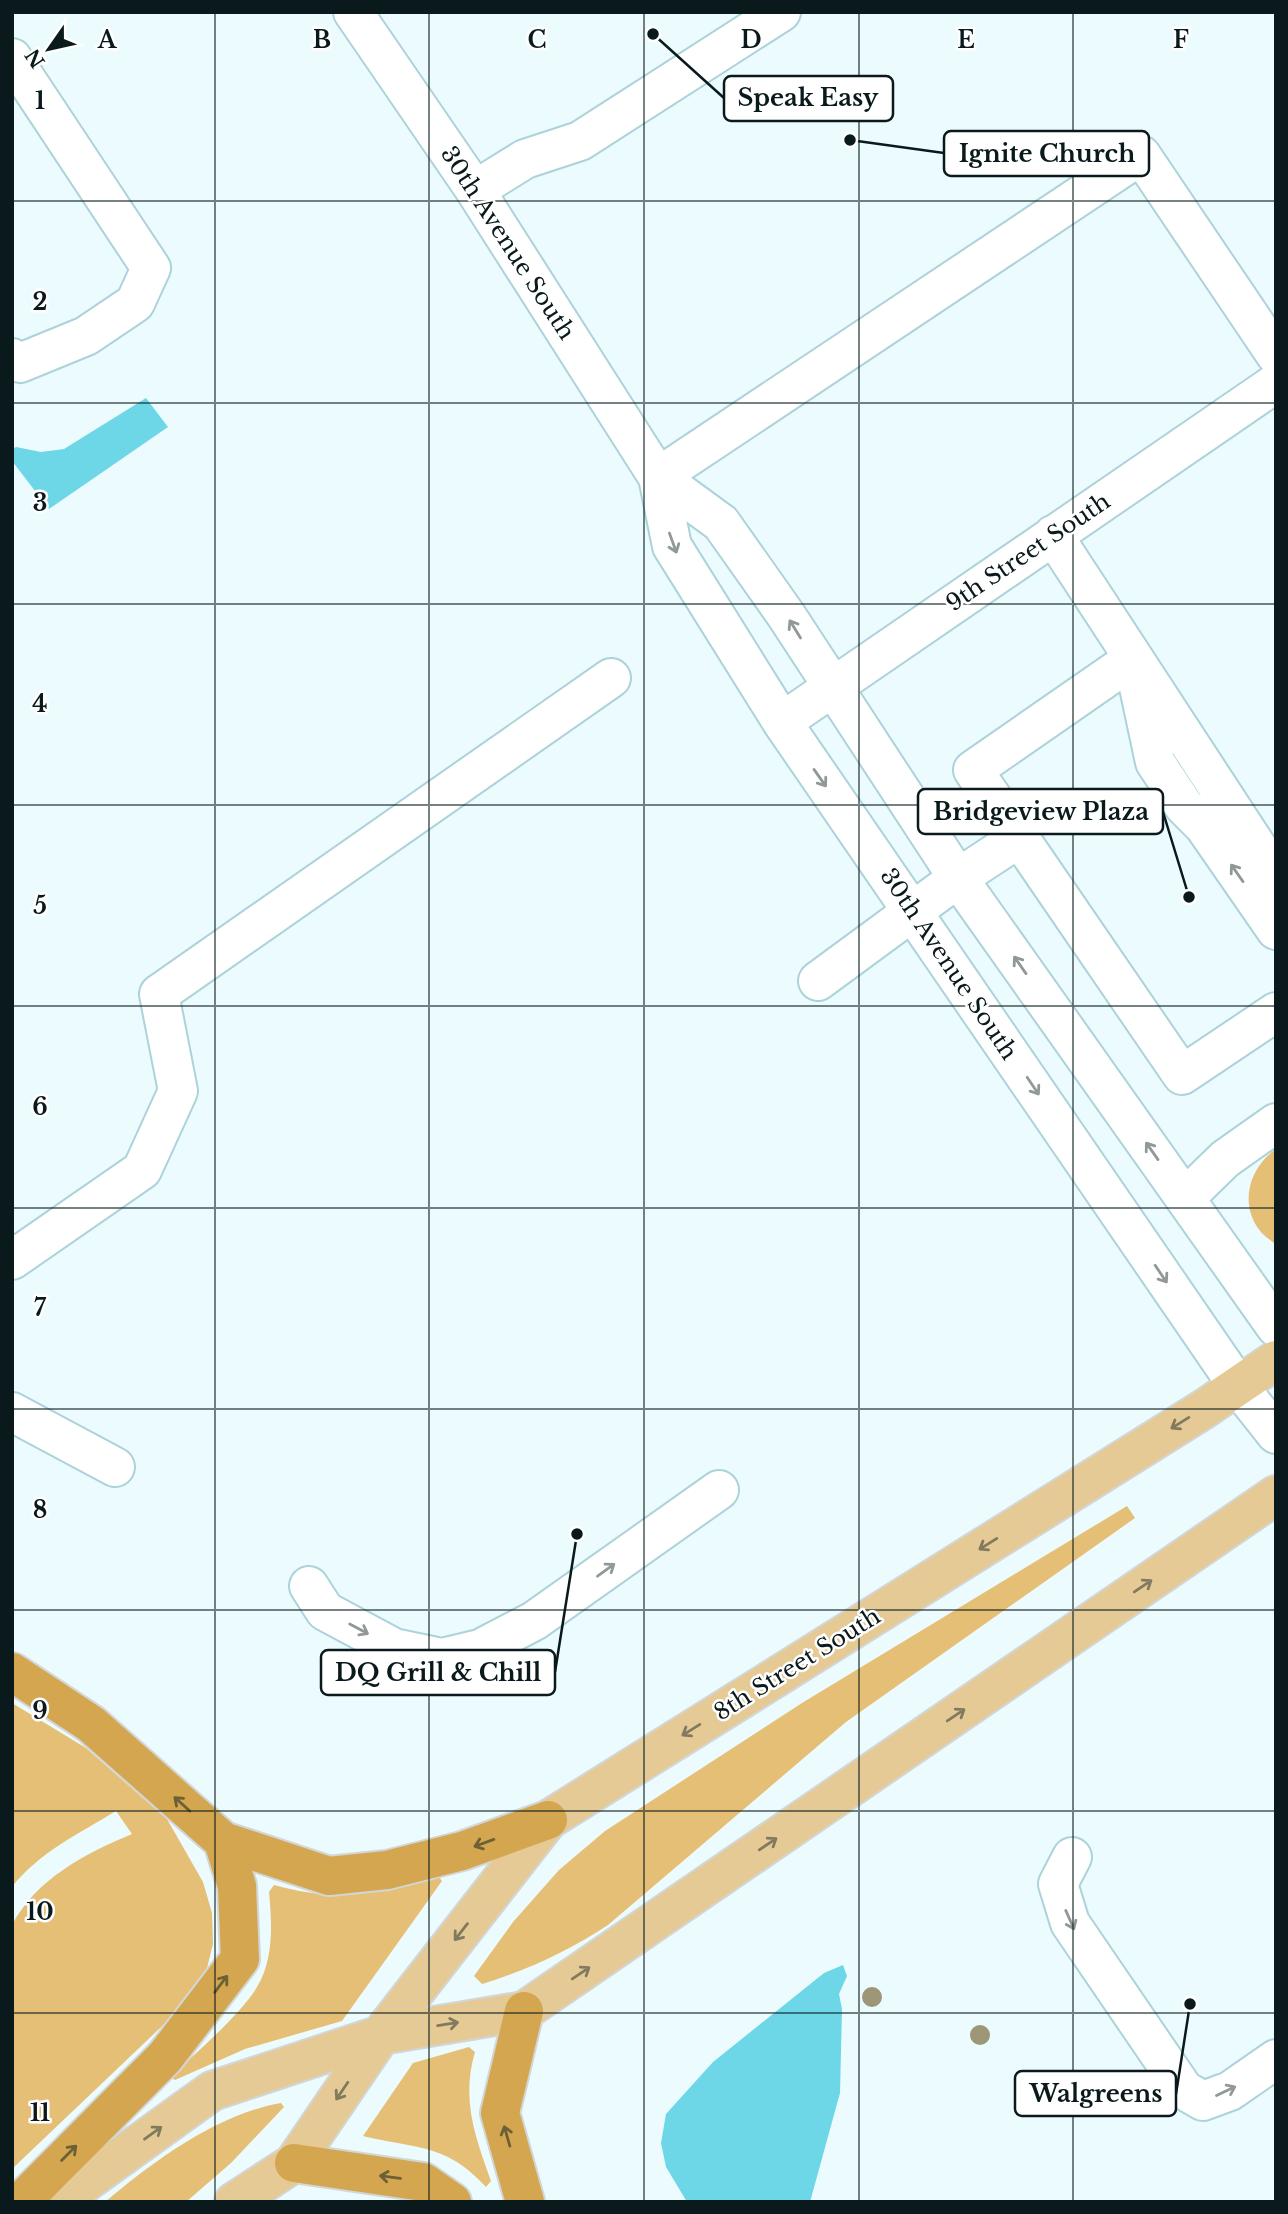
<svg xmlns="http://www.w3.org/2000/svg" width="1288" height="2214" viewBox="0 0 1288 2214" font-family="'Libre Baskerville',serif">
<style>
.green{fill:#e6bf77}
.water{fill:#6dd7e7}
.lines{fill:none;stroke-linecap:round;stroke-linejoin:round}
.minor-casing{stroke:#acd3d9;stroke-width:42}
.major-casing{stroke:#d3d6d6;stroke-width:42}
.highway-casing{stroke:#d3d6d6;stroke-width:42}
.minor{stroke:#fff;stroke-width:38}
.major{stroke:#e5ca95;stroke-width:38}
.highway{stroke:#d3a64f;stroke-width:38}
.tree{fill:#9d9677}
.oneway{stroke:#919898}
.oneway2{stroke:#827a5e}
.oneway3{stroke:#6e6035}
.grid{fill:none;stroke:#0a191b;stroke-width:2;stroke-opacity:0.55}
.labels{text-anchor:middle;dominant-baseline:central;stroke-width:5;stroke-linejoin:round;paint-order:stroke}
.street-label{font-size:23px;fill:#0a191b;stroke:#fff}
.grid-label{font-size:23px;text-anchor:middle;font-weight:bold;fill:#0a191b;stroke:#fff;stroke-width:5;stroke-linejoin:round;paint-order:stroke}
.leader{fill:none;stroke:#0a191b;stroke-width:2.5}
.callout-dot{fill:#0a191b;stroke:#fff;stroke-width:2.5}
.callout{fill:#fff;stroke:#0a191b;stroke-width:2.5}
.callout-label{font-size:24px;text-anchor:middle;font-weight:bold;fill:#0a191b}
</style>
<rect width="100%" height="100%" fill="#ecfbfe"/>
<path class="green" d="M1276,1149V1244C1237,1222 1242,1172 1276,1149Z
M1127,1506L1135,1518L846,1722L608,1925C568,1951 528,1970 482,1984L474,1976L513,1922L559,1870L605,1831L802,1703Z
M12,1703L86,1748L167,1819L203,1882L212,1913L213,1944L207,1968L178,2011L12,2169V1925C36,1879 86,1853 132,1834L116,1811C80,1833 38,1853 12,1887Z
M436,1873L442,1881L342,2021L245,2049L175,2080L170,2077C195,2054 241,2014 257,1987C274,1959 272,1923 269,1892L274,1885C335,1902 378,1896 436,1873Z
M469,2047L475,2052C461,2099 475,2136 491,2181L486,2187C446,2143 416,2149 363,2136L413,2063Z
M281,2103L284,2107L231,2163L186,2202H105C154,2161 217,2114 281,2103Z"/>
<path class="water" d="M146,398L168,427L49,509L12,461V449L16,447L41,452L64,449Z
M843,1965L847,1976L839,1994L842,2009L840,2093L810,2202H687L666,2167L661,2143L666,2114L713,2062L824,1973Z"/>
<g class="lines">
<defs>
<path id="minor" d="M353,12L475,190L658,477L672,546L782,722L1238,1386L1276,1434
M12,58L151,268L135,303L86,336L20,363L12,358
M475,190L525,159L580,141L781,12
M658,477L721,523L786,615L958,878L1276,1327
M658,477L1141,155L1276,355
M1053,535L1276,876
M782,722L1276,383
M1276,930L1204,826L1184,806L1155,762L1133,659L973,770L1182,1075L1276,1012
M818,981L958,878L1019,838
M1185,1198L1225,1159L1276,1123
M12,1260L142,1170L178,1091L159,994L611,678
M12,1412L115,1467
M309,1586L325,1611L394,1648L442,1658L480,1649L534,1621L719,1490
M1072,1857L1058,1884L1070,1923L1184,2090L1203,2101L1230,2091L1276,2059"/>
<path id="major" d="M58,2202L212,2091L381,2035L524,2011L1276,1495
M234,2202L294,2163L381,2035L548,1820L1204,1409L1276,1360"/>
<path id="highway" d="M12,1672L91,1724L223,1841L329,1876L387,1870L462,1851L548,1820
M524,2011L500,2113L525,2202
M294,2163L423,2182L452,2202
M21,2202L165,2057L240,1959L237,1886L223,1841"/>
</defs>
<use href="#minor" class="minor-casing"/>
<use href="#major" class="major-casing"/>
<use href="#highway" class="highway-casing"/>
<use href="#minor" class="minor"/>
<use href="#major" class="major"/>
<use href="#highway" class="highway"/>
</g>
<g class="tree">
<circle cx="872" cy="1997" r="10"/>
<circle cx="980" cy="2035" r="10"/>
</g>
<defs><path id="oneway-shaft" d="M-6 0H5M1.5-3L5.5 0L1.5 3" fill="none" stroke-width="1.6" stroke-linecap="round" stroke-linejoin="round" transform="scale(1.75)"/></defs>
<g class="oneway">
<use href="#oneway-shaft" transform="translate(673 543) rotate(70)"/>
<use href="#oneway-shaft" transform="translate(795 629) rotate(-122)"/>
<use href="#oneway-shaft" transform="translate(820 778) rotate(55)"/>
<use href="#oneway-shaft" transform="translate(1237 873) rotate(-125)"/>
<use href="#oneway-shaft" transform="translate(1020 965) rotate(-125)"/>
<use href="#oneway-shaft" transform="translate(1033 1086) rotate(56)"/>
<use href="#oneway-shaft" transform="translate(1152 1151) rotate(-125)"/>
<use href="#oneway-shaft" transform="translate(1161 1274) rotate(56)"/>
<use href="#oneway-shaft" transform="translate(606 1570) rotate(-36)"/>
<use href="#oneway-shaft" transform="translate(359 1629) rotate(28)"/>
<use href="#oneway-shaft" transform="translate(1070 1920) rotate(66)"/>
<use href="#oneway-shaft" transform="translate(1226 2091) rotate(-25)"/>
</g>
<g class="oneway2">
<use href="#oneway-shaft" transform="translate(1180 1423) rotate(148)"/>
<use href="#oneway-shaft" transform="translate(988 1544) rotate(148)"/>
<use href="#oneway-shaft" transform="translate(1143 1586) rotate(-34)"/>
<use href="#oneway-shaft" transform="translate(956 1715) rotate(-34)"/>
<use href="#oneway-shaft" transform="translate(691 1730) rotate(148)"/>
<use href="#oneway-shaft" transform="translate(768 1844) rotate(-34)"/>
<use href="#oneway-shaft" transform="translate(461 1932) rotate(128)"/>
<use href="#oneway-shaft" transform="translate(581 1973) rotate(-34)"/>
<use href="#oneway-shaft" transform="translate(448 2024) rotate(-9)"/>
<use href="#oneway-shaft" transform="translate(342 2091) rotate(124)"/>
<use href="#oneway-shaft" transform="translate(153 2133) rotate(-36)"/>
</g>
<g class="oneway3">
<use href="#oneway-shaft" transform="translate(182 1804) rotate(-138)"/>
<use href="#oneway-shaft" transform="translate(484 1843) rotate(160)"/>
<use href="#oneway-shaft" transform="translate(221 1984) rotate(-53)"/>
<use href="#oneway-shaft" transform="translate(507 2136) rotate(-106)"/>
<use href="#oneway-shaft" transform="translate(69 2153) rotate(-45)"/>
<use href="#oneway-shaft" transform="translate(390 2177) rotate(-172)"/>
</g>
<path class="grid" d="M215,12V2202M429,12V2202M644,12V2202M859,12V2202M1073,12V2202M12,201H1276M12,403H1276M12,604H1276M12,805H1276M12,1006H1276M12,1208H1276M12,1409H1276M12,1610H1276M12,1811H1276M12,2013H1276"/>
<g class="labels">
<g class="street-label">
<text transform="translate(508 243) rotate(57)">30th Avenue South</text>
<text transform="translate(1028 552) rotate(-34)">9th Street South</text>
<text transform="translate(949 964) rotate(56)">30th Avenue South</text>
<text transform="translate(797 1664) rotate(-32)">8th Street South</text>
</g>
</g>
<g class="grid-label">
<text x="107" y="48">A</text>
<text x="322" y="48">B</text>
<text x="537" y="48">C</text>
<text x="751" y="48">D</text>
<text x="966" y="48">E</text>
<text x="1181" y="48">F</text>
<text x="40" y="109">1</text>
<text x="40" y="310">2</text>
<text x="40" y="511">3</text>
<text x="40" y="712">4</text>
<text x="40" y="914">5</text>
<text x="40" y="1115">6</text>
<text x="40" y="1316">7</text>
<text x="40" y="1518">8</text>
<text x="40" y="1719">9</text>
<text x="40" y="1920">10</text>
<text x="40" y="2121">11</text>
</g>
<path class="leader" d="M653 34L724 98M850 140L944 153M1189 897L1163 812M577 1534L555 1672M1190 2004L1176 2094"/>
<g class="callout-dot">
<circle cx="653" cy="34" r="7"/>
<circle cx="850" cy="140" r="7"/>
<circle cx="1189" cy="897" r="7"/>
<circle cx="577" cy="1534" r="7"/>
<circle cx="1190" cy="2004" r="7"/>
</g>
<g class="callout">
<rect x="724" y="76" width="169" height="45" rx="7"/>
<rect x="944" y="131" width="205" height="45" rx="7"/>
<rect x="918" y="789" width="245" height="45" rx="7"/>
<rect x="321" y="1650" width="234" height="45" rx="7"/>
<rect x="1015" y="2071" width="161" height="45" rx="7"/>
</g>
<g class="callout-label">
<text x="808" y="106">Speak Easy</text>
<text x="1047" y="162">Ignite Church</text>
<text x="1041" y="820">Bridgeview Plaza</text>
<text x="438" y="1681">DQ Grill &amp; Chill</text>
<text x="1096" y="2102">Walgreens</text>
</g>
<rect width="1288" height="2214" fill="none" stroke="#0a191b" stroke-width="28"/>
<g transform="translate(49 49) rotate(236)" stroke="#ffffff" stroke-width="5" paint-order="stroke">
<path d="M0-5L12 26L0 18L-12 26Z" fill="#0a191b"/>
<text y="-10" font-size="19" font-weight="bold" text-anchor="middle" fill="#0a191b">N</text>
</g>
</svg>
